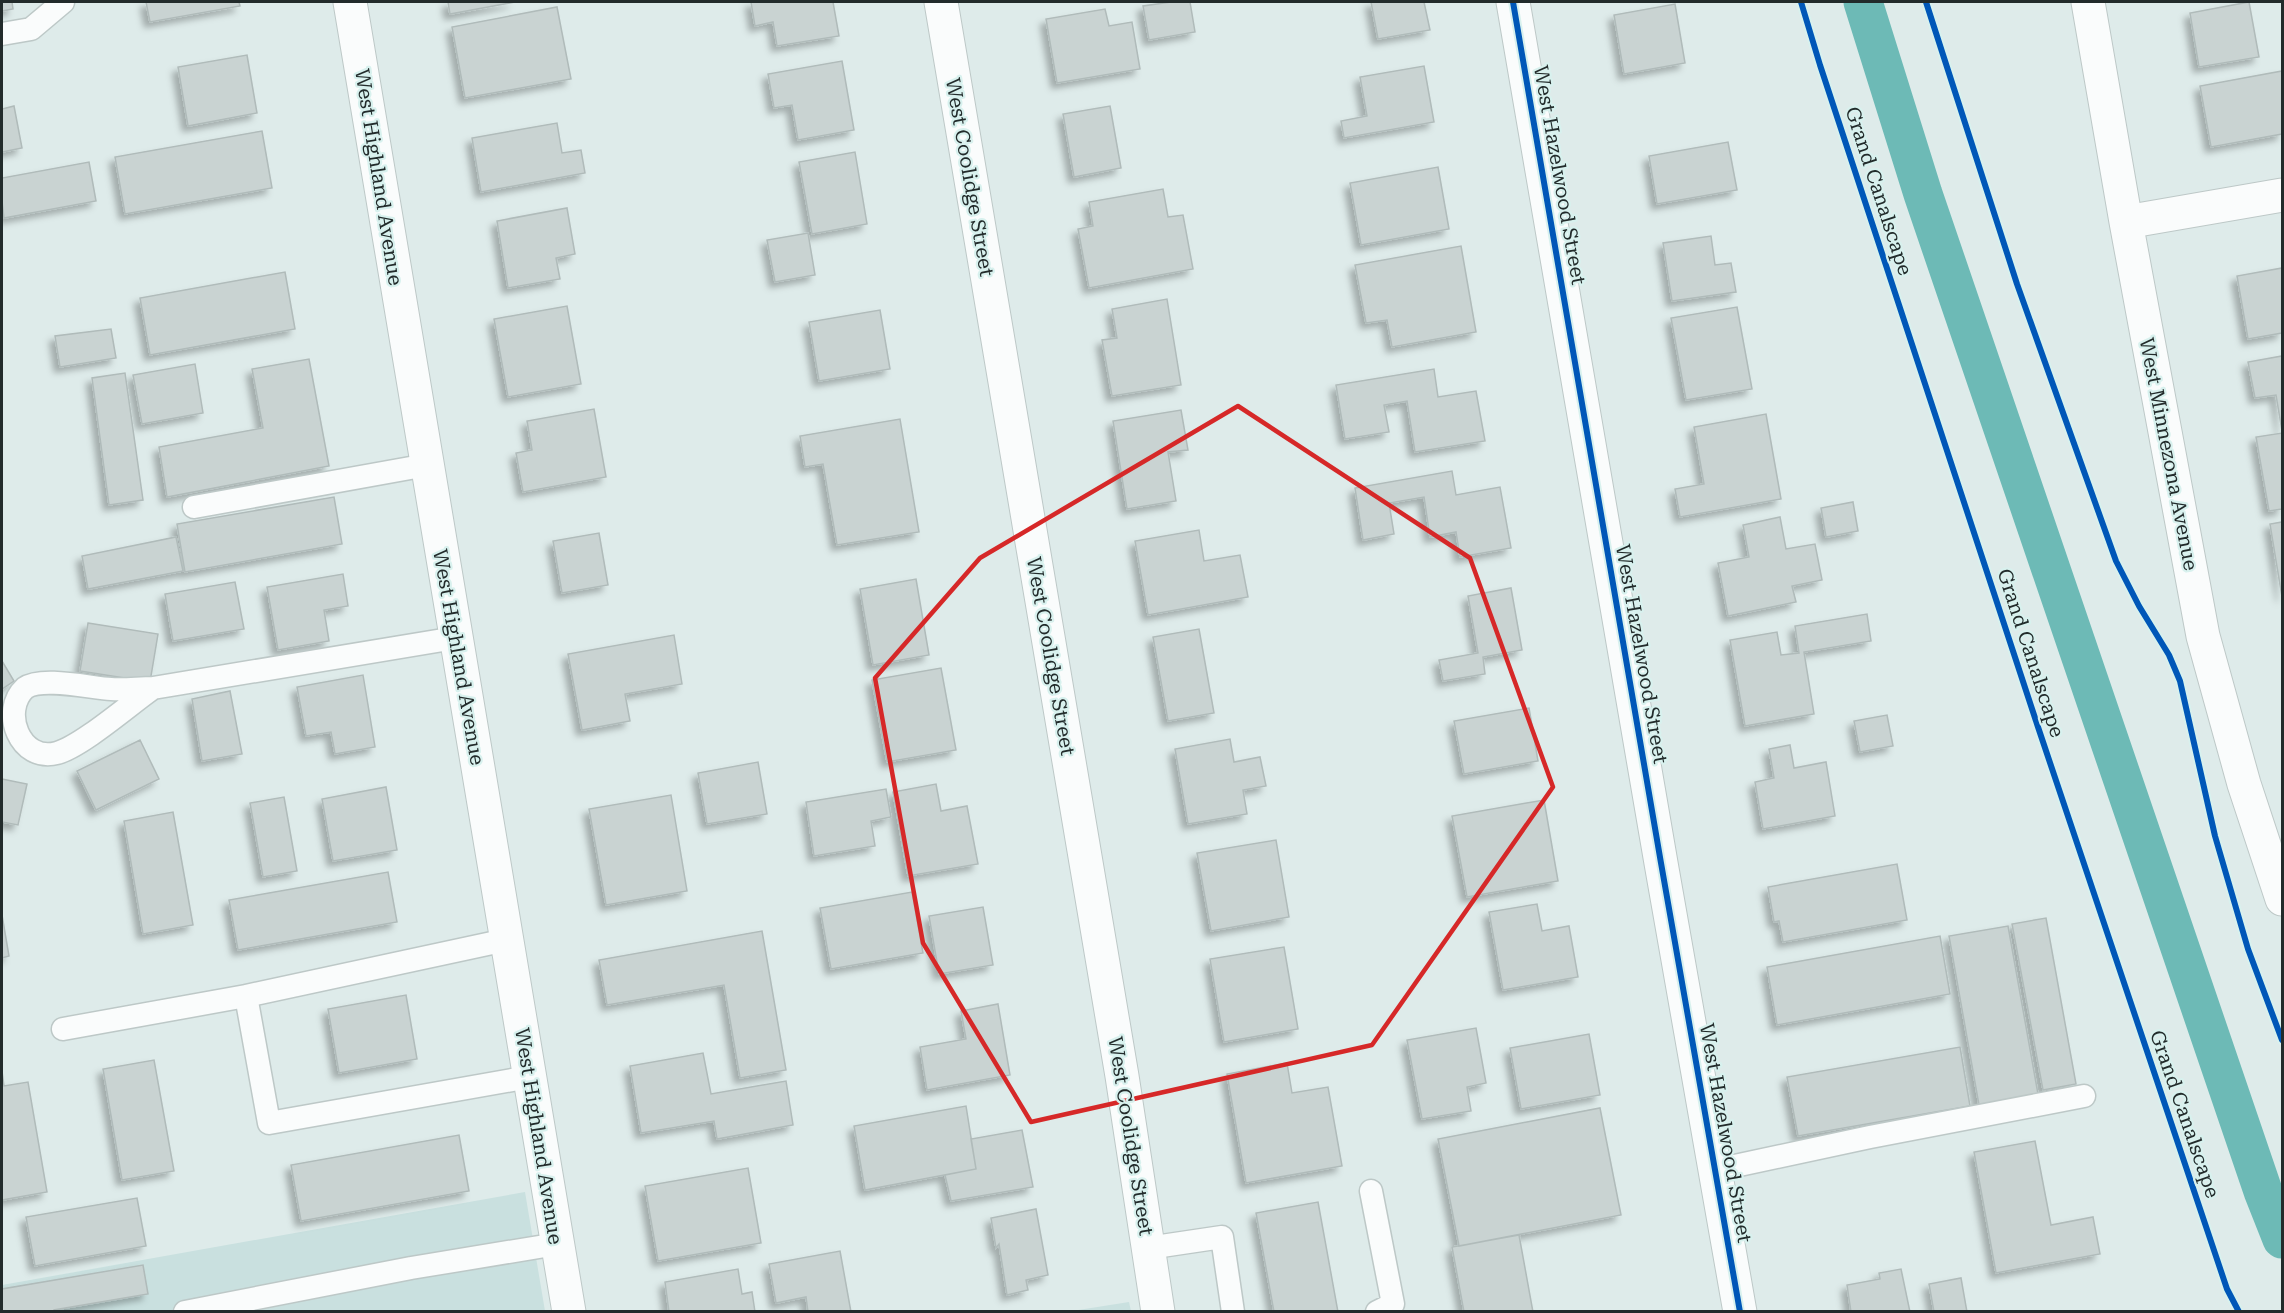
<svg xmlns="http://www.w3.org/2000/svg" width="2284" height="1313" viewBox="0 0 2284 1313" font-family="'Roboto Serif',serif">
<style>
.built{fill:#c9e0df}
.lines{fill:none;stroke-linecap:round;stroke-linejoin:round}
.canal{stroke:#6dbab6;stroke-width:39}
.building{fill:#c9d3d2;stroke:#b0bbba;stroke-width:1.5;filter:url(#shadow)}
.service-casing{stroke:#bdc8c7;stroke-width:25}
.minor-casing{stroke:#bdc8c7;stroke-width:35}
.service{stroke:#fafcfc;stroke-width:22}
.minor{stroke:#fafcfc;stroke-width:33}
.cycleway-casing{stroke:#d8f1ee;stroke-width:10}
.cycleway{stroke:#0057b8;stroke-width:6}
.marked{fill:none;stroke:#d62828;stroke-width:4.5;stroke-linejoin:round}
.labels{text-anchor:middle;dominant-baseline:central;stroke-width:4.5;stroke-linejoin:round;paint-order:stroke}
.street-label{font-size:20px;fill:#222b2b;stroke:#d8f1ee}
</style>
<defs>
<filter id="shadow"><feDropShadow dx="-5.5" dy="5.5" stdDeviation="3" flood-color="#0004"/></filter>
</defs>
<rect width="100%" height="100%" fill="#deebea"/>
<path class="built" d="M525,1192L545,1311L2,1312V1285Z
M1129,1302L1131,1311H1072Z"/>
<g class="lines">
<path class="canal" d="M1863,2L1923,194L2263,1191L2282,1239"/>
</g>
<path class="building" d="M2,2H12L13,9L2,11Z
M146,2H239L240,6L150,22Z
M448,2H515L450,14Z
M751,2H833L839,36L777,46L773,22L755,26Z
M1171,2H1190L1195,32L1149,40L1143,6Z
M1371,2H1424L1430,30L1378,39Z
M2249,2L2259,57L2199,67L2190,13Z
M1675,4L1685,63L1624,74L1614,15Z
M557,7L571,79L465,98L452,27Z
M1105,9L1109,26L1132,22L1140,69L1057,83L1046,19Z
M247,55L257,113L188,126L178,67Z
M842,61L854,130L798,140L792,105L774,108L768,74Z
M1424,66L1434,122L1344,138L1341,121L1367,116L1360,77Z
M2282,71V134L2211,147L2200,86Z
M14,106L22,148L2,152V109Z
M1110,106L1121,168L1074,177L1063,114Z
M557,123L562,153L581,150L585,173L481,192L472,138Z
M262,131L272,188L125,214L115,157Z
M1728,142L1737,190L1657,204L1649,156Z
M855,152L867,224L812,234L799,162Z
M89,162L96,201L4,218L2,201V178Z
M1438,167L1449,229L1361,245L1350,183Z
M1163,189L1168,217L1183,215L1193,269L1089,288L1078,229L1093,226L1089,202Z
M567,208L575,254L556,258L560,279L508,288L497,221Z
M808,233L815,275L775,282L767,240Z
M1711,236L1715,265L1731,263L1736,292L1672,301L1663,243Z
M1461,246L1476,332L1392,347L1387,320L1366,323L1355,265Z
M2282,268V333L2248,339L2237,276Z
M285,272L295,329L150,355L140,298Z
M1167,299L1181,385L1112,396L1102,340L1117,338L1112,309Z
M567,306L581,384L508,397L494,319Z
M1737,307L1752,389L1686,400L1671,318Z
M880,310L890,369L819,381L809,322Z
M111,329L116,358L60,367L55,336Z
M2282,356V431L2276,395L2255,398L2248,362Z
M309,359L329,466L167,497L159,447L263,428L252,369Z
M195,364L203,413L142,424L133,375Z
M1434,369L1438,397L1476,391L1485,441L1415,452L1407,401L1384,405L1389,432L1345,439L1336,385Z
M125,373L143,500L109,505L92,378Z
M594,409L606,477L523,492L516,453L532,450L527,421Z
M1181,410L1188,450L1168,452L1176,501L1127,509L1113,421Z
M1766,414L1781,499L1680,517L1675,489L1704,484L1694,427Z
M900,419L919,532L837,545L823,464L805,467L800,436Z
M2282,433V509L2269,511L2256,437Z
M1452,471L1456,495L1500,487L1511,548L1460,557L1456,532L1430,537L1424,497L1389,503L1394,534L1363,540L1355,488Z
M334,497L342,544L185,572L177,524Z
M1853,502L1858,531L1826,537L1821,508Z
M1780,517L1786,549L1815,544L1822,580L1792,586L1796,602L1728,616L1718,563L1749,557L1743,525Z
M2282,522V597L2270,524Z
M1199,530L1204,561L1240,555L1248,597L1148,615L1135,541Z
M599,533L608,585L562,593L553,541Z
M176,537L183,571L88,589L82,556Z
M343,574L348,606L324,610L329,641L278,650L267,587Z
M916,579L929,655L873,665L860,589Z
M235,582L244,629L173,641L165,594Z
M1511,588L1522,650L1483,657L1485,674L1443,681L1439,660L1478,653L1468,596Z
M1867,614L1871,641L1804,652L1814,714L1745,726L1730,640L1777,632L1781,655L1799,653L1795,626Z
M88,623L158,634L150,682L80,671Z
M1199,629L1214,713L1168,721L1153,637Z
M674,635L682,684L625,694L630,721L582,730L568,654Z
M2,661L14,681L2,689Z
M941,668L956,750L887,762L872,680Z
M363,675L375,747L335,754L331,732L306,736L297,687Z
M230,691L242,754L202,761L192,699Z
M1529,708L1538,761L1464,774L1454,721Z
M1887,715L1893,746L1860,752L1854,721Z
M1230,739L1234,762L1260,757L1266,786L1243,790L1247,814L1188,824L1175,749Z
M140,740L159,779L96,810L77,771Z
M1790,745L1794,768L1826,762L1835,816L1763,829L1755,782L1774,778L1769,749Z
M758,762L767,814L707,824L698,773Z
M2,779L27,784L18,825L2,822Z
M936,784L941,811L967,806L978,864L908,876L893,792Z
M386,787L397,850L333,861L322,799Z
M886,789L891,817L871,821L875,846L814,856L806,802Z
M671,795L687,891L606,905L589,809Z
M284,797L297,871L263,877L250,803Z
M1544,800L1558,881L1467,897L1452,816Z
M173,812L193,925L143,934L124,821Z
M1276,840L1289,917L1211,931L1197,853Z
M1897,864L1907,920L1783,942L1779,921L1774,922L1768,887Z
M388,872L397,922L238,950L229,900Z
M912,892L923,953L831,969L820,908Z
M1537,904L1542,931L1569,926L1578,977L1503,990L1489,912Z
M983,907L993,965L939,974L929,916Z
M2,915L9,956L2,958Z
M2046,918L2076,1084L2043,1090L2012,924Z
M2008,926L2038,1094L1979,1105L1949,936Z
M762,931L786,1070L740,1078L724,985L607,1005L599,960Z
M1940,936L1950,994L1777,1025L1767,967Z
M1284,947L1298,1029L1224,1042L1210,959Z
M406,995L417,1059L339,1073L328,1009Z
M998,1004L1010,1075L927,1090L920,1047L966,1039L961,1011Z
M1476,1028L1486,1083L1467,1087L1471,1111L1422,1119L1407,1040Z
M1589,1034L1600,1095L1521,1109L1510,1048Z
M1960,1047L1970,1106L1798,1136L1787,1077Z
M703,1053L711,1094L786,1081L793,1125L717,1139L714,1121L641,1133L630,1066Z
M154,1060L174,1171L122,1180L103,1069Z
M1287,1063L1292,1093L1328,1087L1342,1166L1246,1183L1227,1074Z
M2,1071L4,1086L28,1082L47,1192L2,1200Z
M966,1106L976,1169L865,1190L854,1126Z
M1600,1108L1621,1215L1459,1246L1438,1139Z
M1022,1130L1033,1187L951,1201L945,1175L976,1169L971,1139Z
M459,1135L469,1191L301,1221L291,1165Z
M2035,1141L2051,1225L2093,1217L2100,1254L1996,1273L1974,1152Z
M748,1168L761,1243L658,1261L645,1186Z
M137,1198L146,1246L35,1266L26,1217Z
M1318,1202L1338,1312H1274L1256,1213Z
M1036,1209L1048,1275L1026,1280L1028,1290L1007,1295L999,1244L996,1248L991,1218Z
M1519,1235L1533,1312H1464L1452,1247Z
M840,1251L851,1312H808L806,1297L776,1303L769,1264Z
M143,1265L148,1294L54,1310V1312H2V1289Z
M738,1269L742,1294L752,1292L755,1312H669L665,1282Z
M1901,1269L1910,1312H1851L1847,1285L1880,1279L1879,1273Z
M1961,1278L1967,1312H1934L1929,1284Z"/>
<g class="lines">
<defs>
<path id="service" d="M2,34L31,29L63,2
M194,507L427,465
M153,688C130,704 82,746 57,753C20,763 0,711 25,688C42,676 91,688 111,689C125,690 139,688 153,688L455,638
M506,940L246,996L269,1123L529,1077
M63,1029L246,996
M1716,1170L1870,1137L2084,1096
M1371,1191L1393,1304L1377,1312
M1148,1248L1222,1237L1233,1312
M185,1312L411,1268L557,1244"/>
<path id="minor" d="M350,2L569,1312
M941,2L1122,1076L1158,1312
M1513,2L1661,863L1740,1312
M2088,2L2126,222L2203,636L2244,784L2282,899
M2126,222L2282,195"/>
</defs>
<use href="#service" class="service-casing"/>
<use href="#minor" class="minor-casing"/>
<use href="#service" class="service"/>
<use href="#minor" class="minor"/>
<defs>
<path id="cycleway" d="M1513,2L1661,863L1740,1312
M1801,2L1820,65L2038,727L2227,1289L2239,1312
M1926,2L2017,284L2116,561L2139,606L2169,655L2180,681L2215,836L2248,949L2282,1040"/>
</defs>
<use href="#cycleway" class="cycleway-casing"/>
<use href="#cycleway" class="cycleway"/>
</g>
<path class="marked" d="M1238,406L1470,558L1553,787L1372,1045L1031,1122L923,943L875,678L980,558Z"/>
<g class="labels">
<g class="street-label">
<text transform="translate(1560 175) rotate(80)">West Hazelwood Street</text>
<text transform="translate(379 177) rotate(81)">West Highland Avenue</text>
<text transform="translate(970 177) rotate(80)">West Coolidge Street</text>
<text transform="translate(1879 191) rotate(72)">Grand Canalscape</text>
<text transform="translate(2169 454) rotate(79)">West Minnezona Avenue</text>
<text transform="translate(2031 653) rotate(72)">Grand Canalscape</text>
<text transform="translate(1642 654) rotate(80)">West Hazelwood Street</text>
<text transform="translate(1051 656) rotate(80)">West Coolidge Street</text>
<text transform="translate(459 657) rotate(80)">West Highland Avenue</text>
<text transform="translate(2185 1114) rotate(71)">Grand Canalscape</text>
<text transform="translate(1726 1133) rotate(80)">West Hazelwood Street</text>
<text transform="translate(539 1136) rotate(81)">West Highland Avenue</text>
<text transform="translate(1131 1136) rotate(81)">West Coolidge Street</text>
</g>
</g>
<rect width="2284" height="1313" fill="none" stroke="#222b2b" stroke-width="6"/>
</svg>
